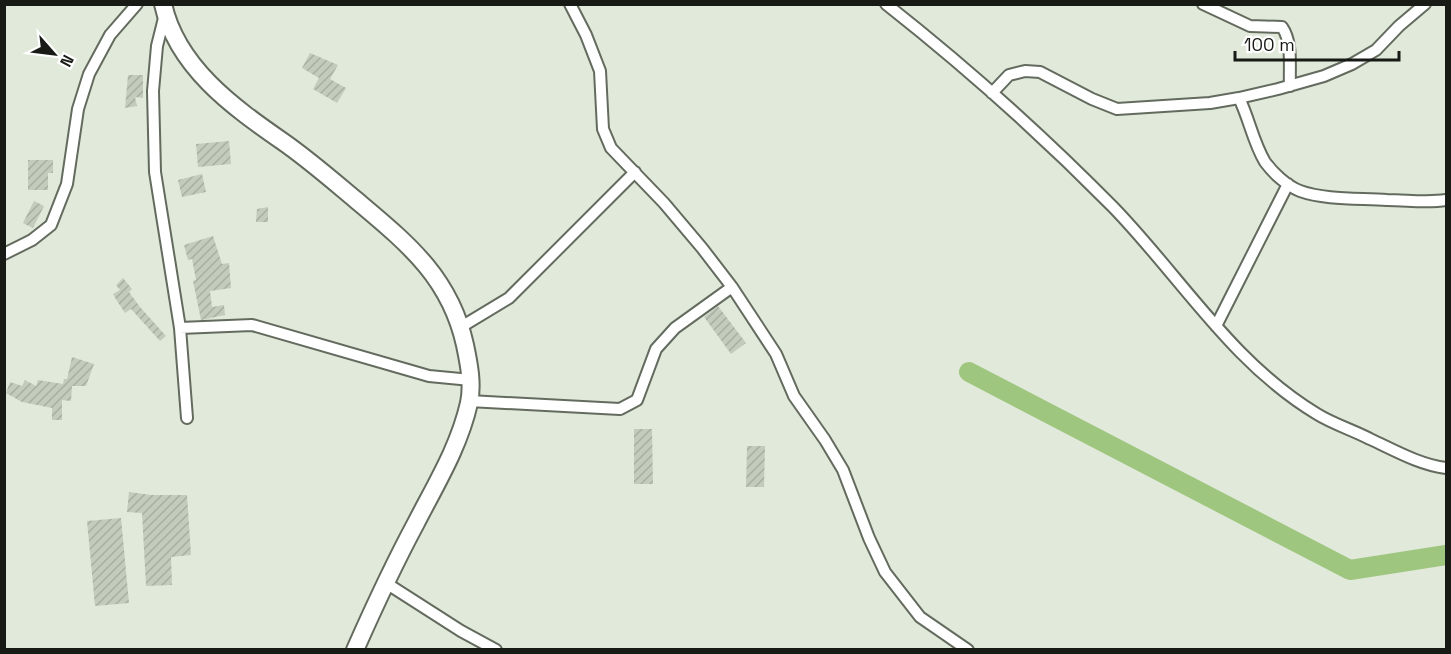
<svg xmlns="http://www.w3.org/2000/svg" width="1451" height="654" viewBox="0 0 1451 654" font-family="'Space Grotesk',sans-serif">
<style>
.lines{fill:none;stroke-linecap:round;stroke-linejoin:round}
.river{stroke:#9fc67f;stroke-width:20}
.building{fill:url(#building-hatch)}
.street-casing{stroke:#636b5e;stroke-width:14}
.primary-casing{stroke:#636b5e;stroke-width:20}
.street{stroke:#fff;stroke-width:10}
.primary{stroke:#fff;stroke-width:16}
</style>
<defs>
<pattern id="building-hatch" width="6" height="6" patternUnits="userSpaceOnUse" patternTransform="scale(1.5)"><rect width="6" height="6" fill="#c3cbbd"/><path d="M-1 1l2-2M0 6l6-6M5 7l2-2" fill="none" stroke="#a7aea2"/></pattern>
</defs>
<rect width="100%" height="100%" fill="#e1e9db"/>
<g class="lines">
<path class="river" d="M969,372L1350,570L1446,555"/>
</g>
<path class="building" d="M310,53L338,65L330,79L346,88L337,103L313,89L319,78L302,68Z
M128,75H143V98L135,97L137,106L125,108Z
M229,141L231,164L198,167L196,144Z
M28,160H53V173H48V190H28Z
M202,174L206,192L182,197L178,180Z
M34,201L44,206L33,228L23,223Z
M268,207V222H256L257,209Z
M213,236L222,264L229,263L231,288L210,291L212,307L224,305L225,315L201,320L193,281L196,280L192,259L188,260L184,245Z
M123,278L132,289L129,292L140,307L166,336L160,341L131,309L125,313L117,301L113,294L120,290L116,285Z
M718,306L746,343L731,354L704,317Z
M72,357L94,364L86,386H72L71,401L62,400V420H52V408L22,402L6,393L10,382L22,386L25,380L36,386L38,380L63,384L64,379H67Z
M634,429H652L653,484H634Z
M747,446H765L764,487H746Z
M129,492L151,495H187L191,555L171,557L172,585L146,586L142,513L127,512Z
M121,518L129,603L95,606L87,521Z"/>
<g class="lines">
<defs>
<path id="street" d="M570,4L586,35L600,71L603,129L611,148L664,203L702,248L732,287L776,354L794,396L825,440L843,470L869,538L885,572L920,617L968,650
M886,4C966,67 1042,135 1113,207C1180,276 1232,363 1317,414C1333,424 1353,430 1370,439C1394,450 1420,465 1446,468
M1203,4L1250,26L1282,27C1293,43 1289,66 1290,86
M165,14L157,46L153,91L155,172L180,328L187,418
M992,93L1009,75L1025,71L1040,72L1092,99L1117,109L1210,103L1239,98L1278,89L1324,76L1352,64L1376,50L1399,26L1425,4
M1239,98C1249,118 1253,142 1265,162C1273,173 1287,186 1300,191C1325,200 1360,198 1387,200C1407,200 1427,203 1446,200
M4,254L32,240L51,225L67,184L78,109L89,74L110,35L137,4
M1216,326L1288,184
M461,327L509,298L635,172
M180,328L252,325L429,376L471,380
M469,401L620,409L637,400L656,349L675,328L732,287
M386,583L461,631L496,650"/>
<path id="primary" d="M163,4C177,67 233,107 282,141C308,159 332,180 356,200C407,243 450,277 465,345C469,364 473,384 469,403C459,447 436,484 416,523C394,564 374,607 355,650"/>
</defs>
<use href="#street" class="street-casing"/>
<use href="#primary" class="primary-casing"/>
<use href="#street" class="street"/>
<use href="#primary" class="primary"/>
</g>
<rect width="1451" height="654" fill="none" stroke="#171a15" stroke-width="12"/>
<g transform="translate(54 54) rotate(118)" stroke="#ffffff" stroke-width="4.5" paint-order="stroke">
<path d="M0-4.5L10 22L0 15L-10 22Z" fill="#171a15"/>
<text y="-9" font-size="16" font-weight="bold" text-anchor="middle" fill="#171a15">N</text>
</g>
<path d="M1235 51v9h164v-9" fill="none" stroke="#171a15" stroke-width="3"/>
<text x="1244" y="51" font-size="18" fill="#171a15" stroke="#ffffff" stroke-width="4.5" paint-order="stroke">100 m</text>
</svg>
